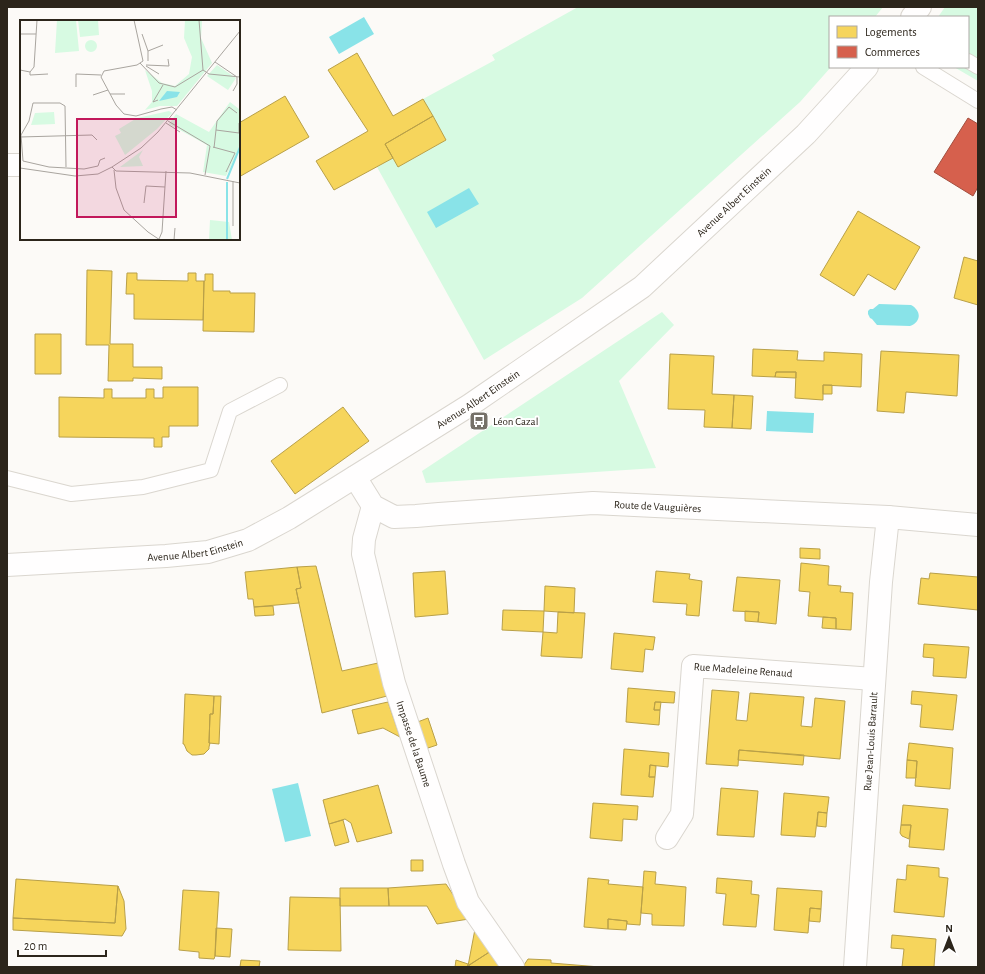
<svg xmlns="http://www.w3.org/2000/svg" width="985" height="974" viewBox="0 0 985 974" font-family="'Alegreya Sans',sans-serif">
<style>
.green{fill:#d7fae2}
.water{fill:#89e3e8}
.homes{fill:#f6d55c;stroke:#b9a048}
.shops{fill:#d6604d;stroke:#a34e3e}
.lines{fill:none;stroke-linecap:round;stroke-linejoin:round}
.lane-casing{stroke:#dad6cf;stroke-width:16}
.street-casing{stroke:#dad6cf;stroke-width:24}
.secondary-casing{stroke:#dad6cf;stroke-width:24}
.lane{stroke:#fffefe;stroke-width:14}
.street{stroke:#fffefe;stroke-width:22}
.secondary{stroke:#fffefe;stroke-width:22}
.labels{text-anchor:middle;dominant-baseline:central;stroke-width:4;stroke-linejoin:round;paint-order:stroke}
.street-label{font-size:11px;fill:#2c251b;stroke:#fff}
.poi-label{font-size:11px;fill:#2c251b;stroke:#fff;text-anchor:start}
.inset-river{fill:none;stroke:#89e3e8;stroke-width:2}
.inset-road{fill:none;stroke:#a9a59f;stroke-width:1}
.view{fill:#c2185b;fill-opacity:0.15;stroke:#c2185b;stroke-width:2}
.inset-edge{fill:none;stroke:#2c251b;stroke-width:2}
</style>
<rect width="100%" height="100%" fill="#fcfaf7"/>
<path class="green" d="M578,7H883L875,17H830V67H831L800,102L582,298L484,360L377,167L393,158L398,167L446,140L423,99L495,60L492,55Z
M945,7H978V81L954,67H968V17H938Z
M662,312L674,325L619,381L656,468L426,483L422,471Z"/>
<path class="water" d="M364,17L374,34L339,54L329,37Z
M469,188L479,204L436,228L427,212Z
M879,304L911,305C922,311 921,322 910,326L877,325L872,319L870,318L868,314V311L870,309H873Z
M767,411L814,413L813,433L766,431Z
M298,783L311,836L285,842L272,789Z"/>
<path class="homes" d="M357,53L393,116L423,99L433,116L385,144L393,158L334,190L316,161L368,131L328,70Z
M285,96L309,137L239,177V123Z
M433,116L446,140L398,167L385,144Z
M858,211L920,247L895,290L868,274L854,296L820,275Z
M964,257L978,261V305L954,298Z
M87,270L112,271L110,344H133V367H162V379L133,378V381H108L109,345H86Z
M127,273H137V280L188,281V273H196V281H204L203,320L134,319V294H126Z
M205,274H213V291H230V293H255L254,332L203,331L204,281H205Z
M35,334H61V374H35Z
M753,349L798,351L797,360L824,361V352L862,354L861,387L823,385V400L795,398L796,372H776L775,377L752,376Z
M881,351L959,355L957,396L906,392L904,413L877,411Z
M670,354L714,356L712,394L734,395L732,428L704,427L705,410L668,409Z
M776,372H796V378L775,377Z
M823,385H832V394H823Z
M163,387H198V426H169V437H162V447H154V438L59,437V397L104,398V389H112V398H146V389H154V398H163Z
M734,395L753,396L751,429L732,428Z
M343,407L369,441L295,494L271,461Z
M800,548L820,549V559L800,558Z
M801,563L829,566L828,585L841,586L840,592L853,593L851,630L836,629V618L808,616L810,592L799,591Z
M316,566L342,671L378,663L387,696L322,713L296,589L301,588L297,567Z
M297,567L301,588L296,589L299,603L254,607L253,599H248L245,572Z
M445,571L448,614L415,617L413,573Z
M656,571L690,574L689,579L702,581L699,616L686,615L687,604L653,602Z
M930,573L978,577V610L918,604L921,578L929,579Z
M737,577L780,580L776,624L758,622L759,612L733,611Z
M545,586L575,588L574,613L544,611Z
M273,606L274,615L255,616L254,607Z
M503,610L544,611L543,632L502,630Z
M745,611L759,612L758,622L745,621Z
M558,612L585,613L582,658L541,656L543,632L557,633Z
M823,617L836,618V629L822,628Z
M614,633L655,637L653,650L645,649L643,672L611,669Z
M924,644L969,647L966,678L933,676L934,658L923,657Z
M628,688L675,692L674,703L655,702L654,710H660L659,725L626,722Z
M712,690L739,692L736,720L747,721L750,693L804,697L801,726L812,727L815,698L845,701L840,759L739,750L738,766L706,764Z
M912,691L957,695L953,730L920,727L922,705L911,704Z
M185,694L214,696L213,714H210L209,743H210L209,747V749L204,754L196,755H192L187,751L184,744H183Z
M214,696H221L219,744L209,743L210,714H213Z
M388,702L400,737L383,728L358,734L352,710Z
M655,702H661L660,710H654Z
M428,718L437,745L425,749L415,723Z
M909,743L953,748L950,789L915,786L917,761L907,760Z
M624,749L669,753L668,767L650,765L649,777H655L653,797L621,795Z
M739,750L804,755L803,765L738,760Z
M907,760L917,761L916,778H906Z
M650,765L656,766L655,777H649Z
M378,785L392,833L357,842L351,823L345,819L329,824L323,800Z
M721,788L758,791L754,837L717,835Z
M784,793L829,797L827,813L818,812L815,837L781,835Z
M593,803L638,806L637,820L623,819L622,841L590,838Z
M903,805L948,809L944,850L909,847L911,825H901Z
M818,812L827,813L826,827L817,826Z
M343,820L349,842L335,846L329,824Z
M901,825H911L909,839L902,836L900,833Z
M411,860H423V871H411Z
M907,865L939,868V877L948,878L944,917L894,912L897,879L906,880Z
M644,871L656,872L655,884L686,887L684,926L652,925V914L641,913Z
M588,878L609,880L608,884L643,887L640,925L627,924V921L608,919V929L584,927Z
M717,878L752,881L751,894L759,895L756,927L723,925L726,894L716,893Z
M16,879L118,886L115,923L13,918Z
M446,884L469,919L437,924L427,906H389L388,888Z
M118,886L124,901L126,929L122,936L13,930V918L115,923Z
M340,888H388L389,906H340Z
M777,888L822,891L821,909L810,908L808,933L774,930Z
M183,890L219,892L215,956L214,959L199,958V952L179,950Z
M290,897L340,898L341,951L288,950Z
M810,908L821,909L820,922L809,921Z
M608,919L627,921L626,930L608,929Z
M216,928L232,929L230,957L215,956Z
M475,929L491,951L468,966Z
M892,935L936,939L934,967H902L904,949L891,948Z
M491,951L502,967H470L469,965Z
M528,959L551,960V963L600,967H526L524,965Z
M241,960L260,961L259,967H240Z
M456,960L468,964L467,967H455Z"/>
<path class="shops" d="M968,118L978,124V187L973,196L934,172Z"/>
<g class="lines">
<defs>
<path id="lane" d="M968,61L978,67
M923,67L978,101
M7,478L71,494L143,487L211,470L230,411L280,385"/>
<g id="street">
<path d="M7,165H21"/>
<path id="s1" d="M355,477L373,506L394,517L416,516L439,514L593,503L888,517L978,525"/>
<path id="s2" d="M373,506L364,539L363,554L394,683L454,864L468,902L513,967"/>
<path id="s3" d="M667,838L682,814L693,666L874,679"/>
<path id="s4" d="M855,967L881,582L888,517"/>
</g>
<g id="secondary">
<path d="M912,17L920,7"/>
<path id="s5" d="M7,565L166,556L208,552L248,540L289,518L470,405L642,287L806,134L867,67"/>
</g>
</defs>
<use href="#lane" class="lane-casing"/>
<use href="#street" class="street-casing"/>
<use href="#secondary" class="secondary-casing"/>
<use href="#lane" class="lane"/>
<use href="#street" class="street"/>
<use href="#secondary" class="secondary"/>
</g>
<defs>
<symbol id="bus-square" viewBox="-11 -11 22 22"><rect x="-9" y="-9" width="18" height="18" rx="4" fill="#757068" stroke="#fff"/><path d="M-5-6H5V4H4V6H2V4H-2V6H-4V4H-5ZM-3.5-4V0h7V-4ZM-3.5 1.2v1.5H-2V1.2ZM2 1.2v1.5H3.5V1.2Z" fill="#fff"/></symbol>
</defs>
<g fill-rule="evenodd">
<use href="#bus-square" x="468" y="410" width="22" height="22"/>
</g>
<g class="labels">
<g class="street-label">
<text stroke="none"><textPath href="#s5" startOffset="837">Avenue Albert Einstein</textPath></text>
<text stroke="none"><textPath href="#s5" startOffset="513">Avenue Albert Einstein</textPath></text>
<text stroke="none"><textPath href="#s1" startOffset="322">Route de Vauguières</textPath></text>
<text stroke="none"><textPath href="#s5" startOffset="189">Avenue Albert Einstein</textPath></text>
<text stroke="none"><textPath href="#s3" startOffset="227">Rue Madeleine Renaud</textPath></text>
<text stroke="none"><textPath href="#s4" startOffset="226">Rue Jean-Louis Barrault</textPath></text>
<text stroke="none"><textPath href="#s2" startOffset="246">Impasse de la Baume</textPath></text>
</g>
<g class="poi-label">
<text x="493" y="421">Léon Cazal</text>
</g>
</g>
<g transform="translate(20 20)">
<rect width="220" height="220" fill="#fcfaf7"/>
<path d="M37,0H56L59,31L35,33ZM58,0H78L79,15L60,17ZM165,0H182L181,18L192,43L157,86H140L125,90L132,82V71L125,50L142,63L155,66L169,54L172,37L164,18ZM65 26a6 6 0 1 1 12 0a6 6 0 1 1-12 0ZM197,45L216,58L208,70L187,56ZM210,82L219,89L220,122L217,134L206,156L183,152L187,125L149,104L156,94L189,112ZM149,91L152,93L137,109L105,135L95,116L101,113L99,109L117,98ZM34,92L35,104L11,105L15,93ZM123,130L119,137L123,146L100,147ZM190,200L209,202L212,220H189Z" fill="#d7fae2"/>
<path d="M147,71L160,72L157,77L139,81Z" fill="#89e3e8"/>
<path class="inset-river" d="M207,159L220,127M207,162V220"/>
<path class="inset-road" d="M114,0L123,41L117,45L84,51L81,57L96,85L104,94L116,96L141,89L152,87L157,90M179,0L183,50L189,54L220,57M0,14H16M122,14L128,31V41M128,31L143,25M195,42L217,57V64L213,71M120,43L139,63L155,67L183,50M126,45L149,46L148,39M126,46L139,54M0,50L10,52L14,47L17,0M10,52V55L28,54M56,67V54L81,55M90,74H105M73,75L88,70M138,80L133,82L143,65M148,101L190,126L185,155M146,103L160,112M196,110L219,113V103M0,117L72,115L77,120M193,127L215,133L206,152M194,128L197,101L209,87L217,93M46,147L45,86L40,83H13L9,101L1,115L3,141L29,147L64,149L78,146L80,140L85,138M92,147L96,151L170,153L220,163M0,148L55,156L78,154L92,147L121,128L138,112L220,11M94,150L96,168L104,190L128,212L140,220M124,183L126,166L145,167M213,206V161M139,219L142,212L146,151M154,220L155,208"/>
<path class="view" d="M57,99H156V197H57Z"/>
<rect width="220" height="220" class="inset-edge"/>
</g>
<rect width="985" height="974" fill="none" stroke="#2c251b" stroke-width="16"/>
<rect x="829" y="16" width="140" height="52" fill="#ffffff" stroke="#aba8a4"/>
<rect x="837" y="26" width="20" height="12" fill="#f6d55c" stroke="#aba8a4"/>
<text x="865" y="36" font-size="12" fill="#2c251b">Logements</text>
<rect x="837" y="46" width="20" height="12" fill="#d6604d" stroke="#aba8a4"/>
<text x="865" y="56" font-size="12" fill="#2c251b">Commerces</text>
<g transform="translate(949 938)" stroke="#ffffff" stroke-width="3" paint-order="stroke">
<path d="M0-3L7 15L0 10L-7 15Z" fill="#2c251b"/>
<text y="-6" font-size="11" font-weight="bold" text-anchor="middle" fill="#2c251b">N</text>
</g>
<path d="M18 950v6h88v-6" fill="none" stroke="#2c251b" stroke-width="2"/>
<text x="24" y="950" font-size="12" fill="#2c251b" stroke="#ffffff" stroke-width="3" paint-order="stroke">20 m</text>
</svg>
